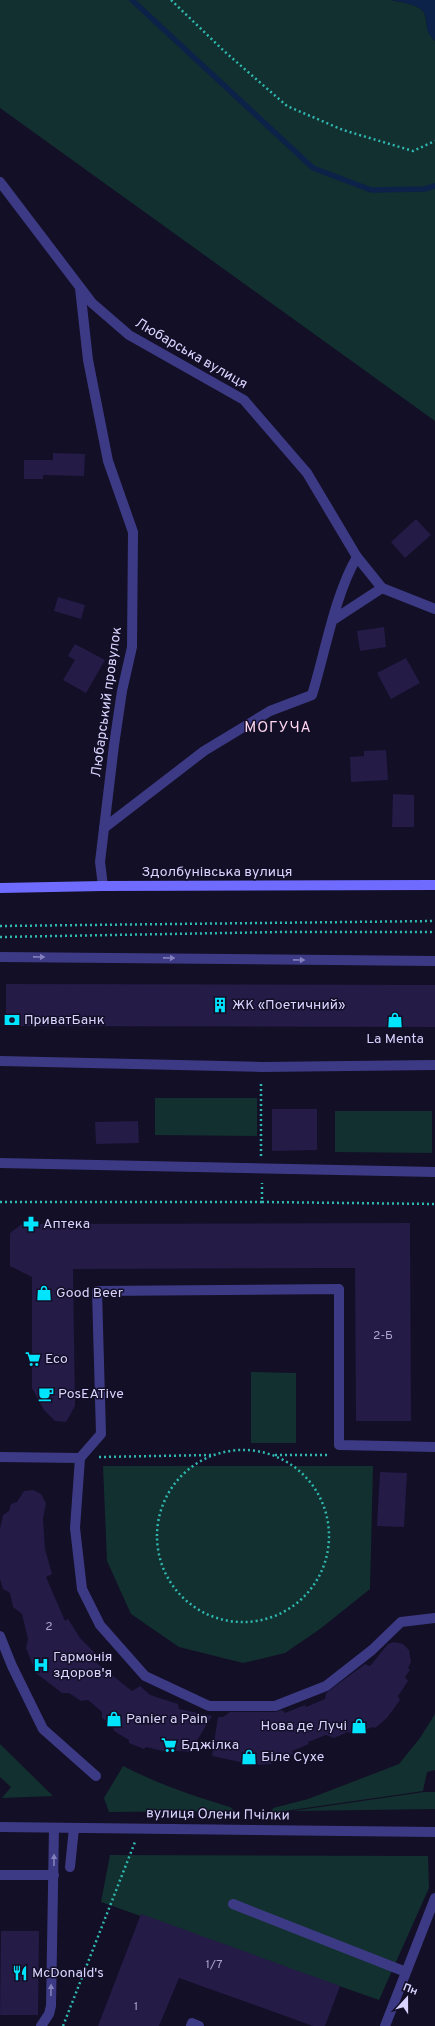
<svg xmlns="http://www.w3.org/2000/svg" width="435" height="2026" viewBox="0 0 435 2026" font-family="Overpass,sans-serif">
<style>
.green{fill:#12302f}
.water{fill:#0c2248}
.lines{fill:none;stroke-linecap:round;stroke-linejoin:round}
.stream{stroke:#0c2248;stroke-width:5.5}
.building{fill:#241b47}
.path{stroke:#2fb8b0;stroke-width:2.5;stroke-dasharray:2 3;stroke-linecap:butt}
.lane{stroke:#3d3a85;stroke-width:10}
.street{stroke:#3d3a85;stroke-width:10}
.secondary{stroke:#6f6bff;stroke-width:10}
.oneway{fill:#837fbc}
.labels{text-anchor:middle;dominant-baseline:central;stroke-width:3;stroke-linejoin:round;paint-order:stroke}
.number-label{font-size:12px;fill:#aca6d1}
.street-label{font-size:14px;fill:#d9d4ff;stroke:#130f26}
.poi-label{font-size:14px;fill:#d9d4ff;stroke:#130f26;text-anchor:start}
.neighbourhood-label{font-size:15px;letter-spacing:1px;fill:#ffd6f0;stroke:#130f26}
</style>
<rect width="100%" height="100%" fill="#130f26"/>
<path class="green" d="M0,0H391C401,2 421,4 425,15C429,29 424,28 435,41V421L0,108Z
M155,1098H257V1136L155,1135Z
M335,1111H432V1153L335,1152Z
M251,1372L296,1373V1443H251Z
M103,1466H373L370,1589L320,1629L285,1653L243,1663L179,1647L131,1614L107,1561Z
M435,1714V1770L427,1772L423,1791L271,1813L273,1808L308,1799L399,1764L420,1738Z
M0,1744L53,1796L2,1798L11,1787L0,1777Z
M123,1766C158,1784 193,1796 230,1807L235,1811L109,1812L104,1798Z
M424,1792H435V1809L293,1811Z
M110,1855L428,1856L429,1888L379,2000L101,1902Z"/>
<path class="water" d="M391,0H435V41C423,28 429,29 425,15C421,4 401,2 391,0Z"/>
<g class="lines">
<path class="stream" d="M132,0L313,168L371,190L425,189L435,186"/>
</g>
<path class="building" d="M53,453L85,454L84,476L43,475V479H24V460H53Z
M416,519L431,535L405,558L391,542Z
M58,597L85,605L81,619L54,611Z
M384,627L386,647L360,651L357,631Z
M75,644L105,660L86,693L63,680L75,660L68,656Z
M406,658L420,683L391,699L377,673Z
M386,750L388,780L351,782L350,757L364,756V751Z
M393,794L414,795V827H392Z
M6,984L435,985V1027L6,1026Z
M272,1109H317V1150L272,1151Z
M138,1121L139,1143L96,1144L95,1122Z
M410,1223L411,1421H356L355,1268L73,1269L75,1406L66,1422L55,1421L44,1410L32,1388V1277L10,1266V1233L22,1224Z
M380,1472L407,1473L404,1527L377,1526Z
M33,1490L41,1494L46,1503L43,1519L45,1549L52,1574L46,1577L65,1621L68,1619L80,1638L97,1655L93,1660L132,1691L140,1686L150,1695L178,1704L179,1709L212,1716L190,1752L170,1750L167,1752L146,1747L144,1749L129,1743V1740L114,1731L112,1725L102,1718V1712L88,1700L81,1701L69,1693H62L36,1673L26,1648L28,1639L22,1614L13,1607L10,1593L3,1589L0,1579V1529L3,1515L9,1511L11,1504L17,1502L24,1491Z
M394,1642L403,1644L409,1650L411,1662L408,1668L410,1670L405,1677L408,1681L398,1696L400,1700L387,1718L375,1728L372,1727L354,1735L348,1732L334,1738L326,1735L308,1742L309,1744L292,1751L293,1754L271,1761V1764L254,1765L212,1756L218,1717H223L230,1712H275L282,1710L285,1713L305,1705L306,1707L325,1699L326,1693L365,1664L370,1666L388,1644Z
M141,1914L340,1986L325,2026H313L179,1978L159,2026H98Z
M1,1931H39L38,2015H0Z"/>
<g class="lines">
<path class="path" d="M171,0L224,51L287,106L343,130L413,151L435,141
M0,926L435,921
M0,937L282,932H435
M261,1156V1081
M0,1202H262V1183
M262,1202L435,1204
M157 1536a86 86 0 1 1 172 0a86 86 0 1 1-172 0Z
M275,1455H330
M99,1457L212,1455
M63,2026L135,1842"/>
<path class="lane" d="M333,620L382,588
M104,828L204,751L270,711L312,695C325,653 335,594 357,557
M0,957L435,961
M0,1061L262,1067L435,1065
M0,1163L435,1172
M0,1457L80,1458L101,1434L97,1291L339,1289V1445L435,1447
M80,1458L75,1528L82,1589L100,1625L145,1676L209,1706H275L326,1686L372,1650L401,1622L435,1618
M0,1636L12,1666L43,1729L96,1776
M70,1867L74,1828
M0,1875H54
M233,1904L406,1972
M41,2026L49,2014L51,2006L54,1828
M191,2026L192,2023L199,2026
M385,2026L435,1898"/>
<path class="street" d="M0,182L92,303L129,335L244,400L307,473L357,557L382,588L435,609
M80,288L88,360L108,461L133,532L132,647L122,691L114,745L100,862L103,886
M0,1827L435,1832"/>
<path class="secondary" d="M0,888L103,886L435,885"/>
</g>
<defs><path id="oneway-solid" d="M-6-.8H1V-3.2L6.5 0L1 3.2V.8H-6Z"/></defs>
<g class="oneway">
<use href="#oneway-solid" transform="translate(39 957) rotate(1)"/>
<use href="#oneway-solid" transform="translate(169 958) rotate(1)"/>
<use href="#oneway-solid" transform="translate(299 960) rotate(1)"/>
<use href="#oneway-solid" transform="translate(54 1860) rotate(-89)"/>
<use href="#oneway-solid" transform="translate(51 1990) rotate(-89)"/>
</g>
<defs>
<symbol id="building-bare" viewBox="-9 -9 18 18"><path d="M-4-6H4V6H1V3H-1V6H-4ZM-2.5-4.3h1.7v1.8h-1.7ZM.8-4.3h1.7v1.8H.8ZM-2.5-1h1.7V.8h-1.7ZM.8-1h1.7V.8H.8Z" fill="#00e5ff" stroke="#130f26" stroke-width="2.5" paint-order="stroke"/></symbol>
<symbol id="bank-bare" viewBox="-9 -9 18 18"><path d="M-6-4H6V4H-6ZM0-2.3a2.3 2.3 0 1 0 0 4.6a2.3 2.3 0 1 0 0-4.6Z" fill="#00e5ff" stroke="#130f26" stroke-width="2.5" paint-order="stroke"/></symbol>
<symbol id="shop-bare" viewBox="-9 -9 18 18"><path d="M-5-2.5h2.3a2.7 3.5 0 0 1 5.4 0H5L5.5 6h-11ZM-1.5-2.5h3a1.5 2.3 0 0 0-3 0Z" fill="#00e5ff" stroke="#130f26" stroke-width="2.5" paint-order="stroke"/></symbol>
<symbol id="pharmacy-bare" viewBox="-9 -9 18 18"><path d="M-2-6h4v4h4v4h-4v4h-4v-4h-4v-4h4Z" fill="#00e5ff" stroke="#130f26" stroke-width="2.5" paint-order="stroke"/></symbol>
<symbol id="supermarket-bare" viewBox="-9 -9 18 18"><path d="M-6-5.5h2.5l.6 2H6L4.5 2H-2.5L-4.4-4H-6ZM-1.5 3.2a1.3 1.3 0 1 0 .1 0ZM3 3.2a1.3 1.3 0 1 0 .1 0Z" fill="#00e5ff" stroke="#130f26" stroke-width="2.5" paint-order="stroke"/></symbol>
<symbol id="cafe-bare" viewBox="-9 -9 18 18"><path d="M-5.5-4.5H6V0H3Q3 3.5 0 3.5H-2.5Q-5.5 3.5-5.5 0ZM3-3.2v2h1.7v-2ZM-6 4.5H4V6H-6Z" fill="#00e5ff" stroke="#130f26" stroke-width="2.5" paint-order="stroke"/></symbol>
<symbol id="hospital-bare" viewBox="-9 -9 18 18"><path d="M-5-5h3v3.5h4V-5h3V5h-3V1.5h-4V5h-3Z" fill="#00e5ff" stroke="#130f26" stroke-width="2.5" paint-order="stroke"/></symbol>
<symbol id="restaurant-bare" viewBox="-9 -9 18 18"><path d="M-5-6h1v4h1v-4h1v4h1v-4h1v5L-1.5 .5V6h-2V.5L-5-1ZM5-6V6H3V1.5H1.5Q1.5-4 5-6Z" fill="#00e5ff" stroke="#130f26" stroke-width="2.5" paint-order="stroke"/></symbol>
</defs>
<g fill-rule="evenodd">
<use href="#building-bare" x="209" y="994" width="22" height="22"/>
<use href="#bank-bare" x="1" y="1009" width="22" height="22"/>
<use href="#shop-bare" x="384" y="1009" width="22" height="22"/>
<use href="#pharmacy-bare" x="20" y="1213" width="22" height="22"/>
<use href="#shop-bare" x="33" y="1282" width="22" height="22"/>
<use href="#supermarket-bare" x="22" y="1348" width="22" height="22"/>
<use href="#cafe-bare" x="35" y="1383" width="22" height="22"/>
<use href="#hospital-bare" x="30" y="1654" width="22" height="22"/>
<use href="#shop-bare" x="103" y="1708" width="22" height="22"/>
<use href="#shop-bare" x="348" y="1715" width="22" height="22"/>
<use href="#supermarket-bare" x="158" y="1734" width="22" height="22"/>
<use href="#shop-bare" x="238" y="1746" width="22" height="22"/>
<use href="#restaurant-bare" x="9" y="1962" width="22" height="22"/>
</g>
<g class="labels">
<g class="number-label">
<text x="383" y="1336">2-Б</text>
<text x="49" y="1627">2</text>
<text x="214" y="1965">1/7</text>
<text x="136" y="2007">1</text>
</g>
<g class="street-label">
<text transform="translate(191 354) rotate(30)">Любарська вулиця</text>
<text transform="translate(107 702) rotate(-82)">Любарський провулок</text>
<text x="217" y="872">Здолбунівська вулиця</text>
<text transform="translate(218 1815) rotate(1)">вулиця Олени Пчілки</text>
</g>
<g class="poi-label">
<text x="232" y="1005">ЖК «Поетичний»</text>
<text x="24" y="1020">ПриватБанк</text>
<text x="395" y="1039" text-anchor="middle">La Menta</text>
<text x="43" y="1224">Аптека</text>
<text x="56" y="1293">Good Beer</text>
<text x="45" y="1359">Eco</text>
<text x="58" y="1394">PosEATive</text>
<text x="53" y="1657">Гармонія<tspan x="53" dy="16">здоров'я</tspan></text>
<text x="126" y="1719">Panier a Pain</text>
<text x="347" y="1726" text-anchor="end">Нова де Лучі</text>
<text x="181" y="1745">Бджілка</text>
<text x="261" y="1757">Біле Сухе</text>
<text x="32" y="1973">McDonald's</text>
</g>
<g class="neighbourhood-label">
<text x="278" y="728">МОГУЧА</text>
</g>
</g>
<g transform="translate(407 1998) rotate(21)" stroke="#130f26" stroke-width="3" paint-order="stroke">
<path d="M0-3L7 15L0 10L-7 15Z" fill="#d9d4ff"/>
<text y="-6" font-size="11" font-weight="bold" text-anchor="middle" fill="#d9d4ff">Пн</text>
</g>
</svg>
